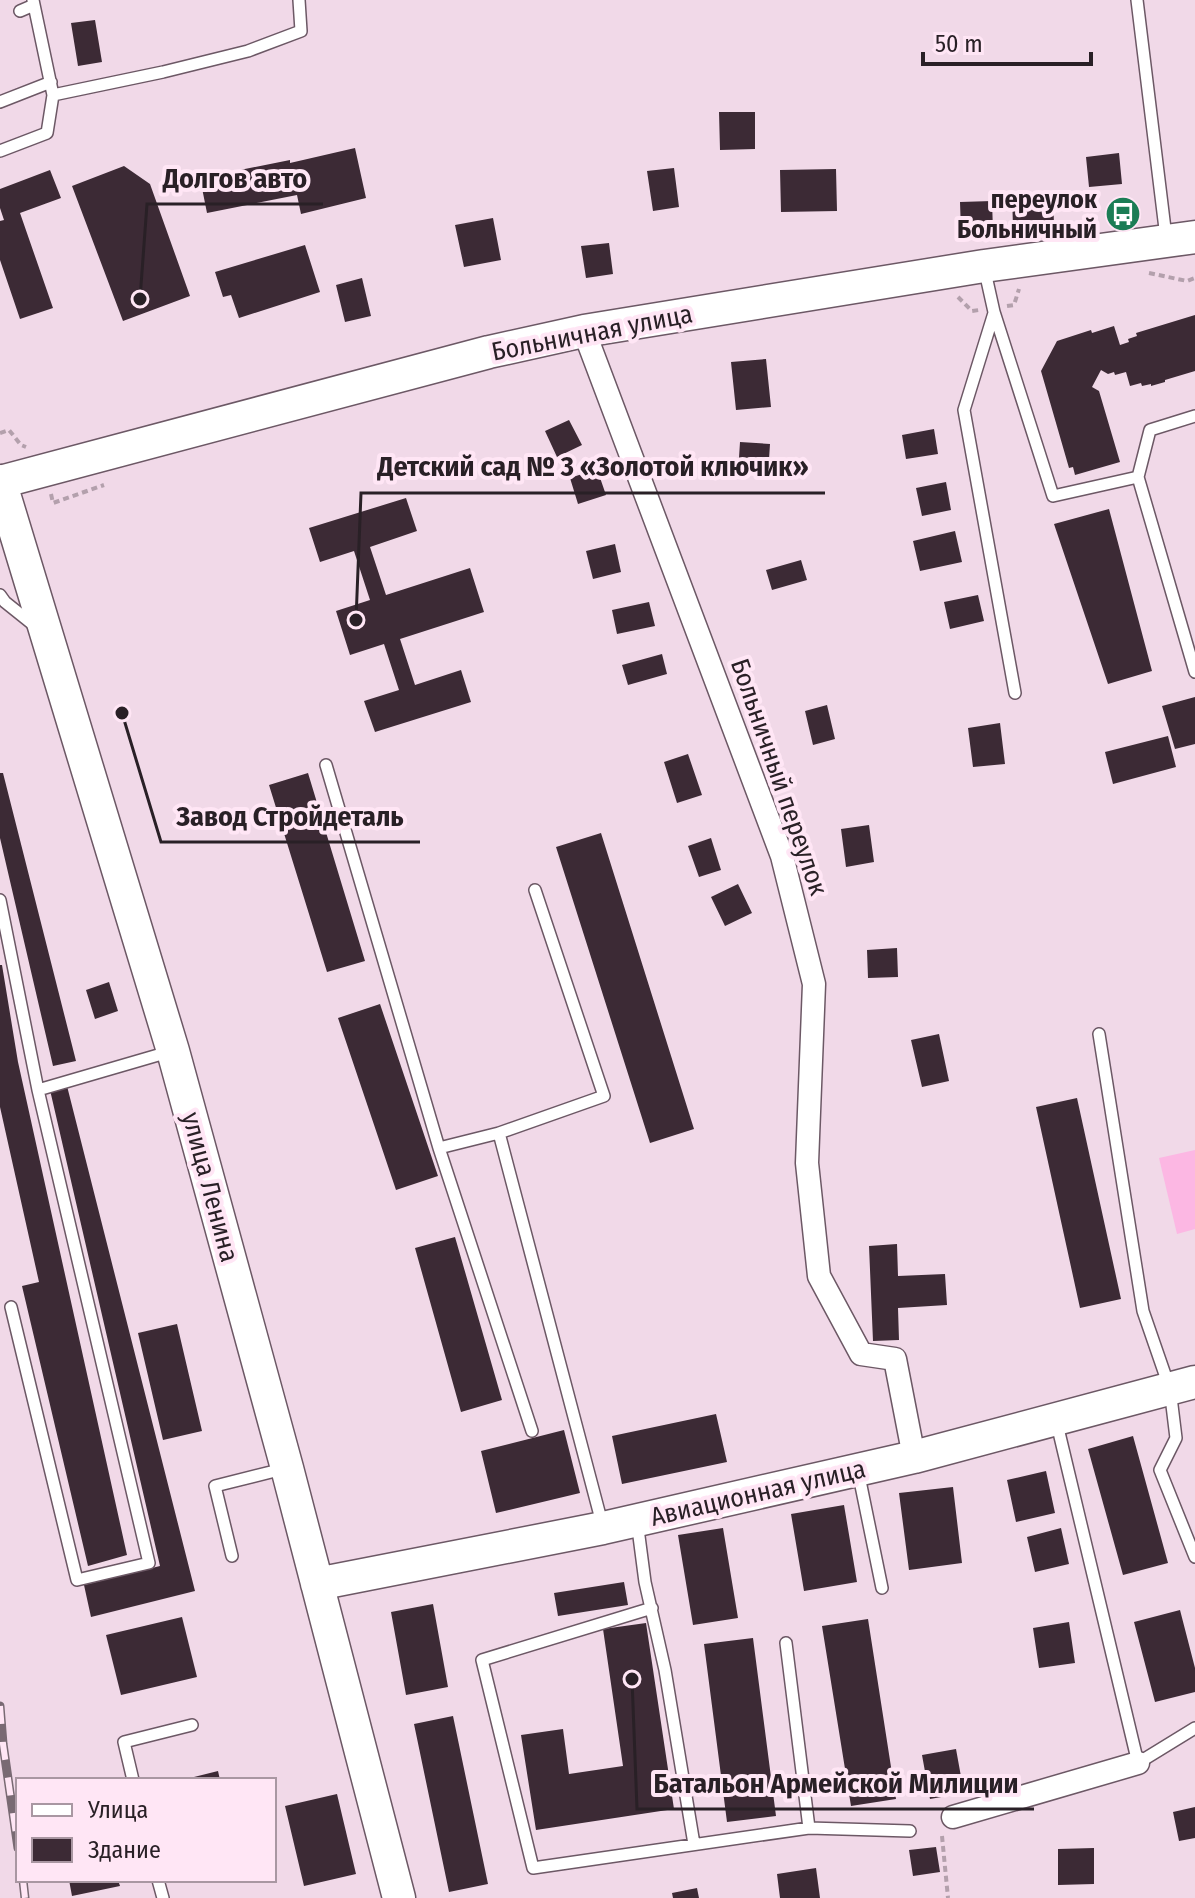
<svg xmlns="http://www.w3.org/2000/svg" width="1195" height="1898" viewBox="0 0 1195 1898" font-family="'Fira Sans Condensed',sans-serif">
<style>
.green{fill:#fcb7e3}
.building{fill:#3c2a35}
.lines{fill:none;stroke-linecap:round;stroke-linejoin:round}
.lane-casing{stroke:#6c5865;stroke-width:14}
.street-casing{stroke:#6c5865;stroke-width:25}
.secondary-casing{stroke:#6c5865;stroke-width:35}
.path{stroke:#b3a0ac;stroke-width:4;stroke-dasharray:6 4;stroke-linecap:butt}
.lane{stroke:#fff;stroke-width:11}
.street{stroke:#fff;stroke-width:22}
.secondary{stroke:#fff;stroke-width:32}
.rail-casing{stroke:#796a73;stroke-width:9}
.rail{stroke:#ffe6f5;stroke-width:6;stroke-dasharray:18;stroke-linecap:butt}
.labels{text-anchor:middle;dominant-baseline:central;stroke-width:8;stroke-linejoin:round;paint-order:stroke}
.poi-label{font-size:26px;font-weight:bold;fill:#292026;stroke:#ffe6f5;text-anchor:end}
.street-label{font-size:26px;fill:#292026;stroke:#ffe6f5}
.leader{fill:none;stroke:#292026;stroke-width:3}
.callout-dot{fill:#292026;stroke:#ffe6f5;stroke-width:3}
.callout-label{font-size:28px;text-anchor:middle;font-weight:bold;fill:#292026;stroke:#ffe6f5;stroke-width:8;stroke-linejoin:round;paint-order:stroke}
</style>
<rect width="100%" height="100%" fill="#f1d9e8"/>
<path class="green" d="M1195,1150V1229L1177,1234L1159,1158Z"/>
<path class="building" d="M95,20L102,62L78,66L71,23Z
M719,112H755V149L720,150Z
M355,148L366,198L301,214L297,195L207,213L200,178L290,160V163Z
M1119,153L1122,184L1089,187L1086,157Z
M124,166L150,184L190,296L123,321L72,186Z
M674,168L679,207L653,211L647,171Z
M836,169L837,211L781,212L780,170Z
M50,170L61,198L20,213L53,308L20,319L0,260V221L4,220L0,208V189Z
M1053,192L1054,226L1013,227L1012,194Z
M992,201L993,231L961,232L960,202Z
M493,218L501,260L464,267L455,225Z
M609,243L613,274L586,278L581,246Z
M305,245L320,292L239,318L231,295L223,297L215,272Z
M362,278L371,316L345,322L336,285Z
M1195,315V371L1165,380V382L1151,386V384L1142,386L1141,383L1130,386L1126,372L1115,375L1114,372L1108,374L1101,370L1092,387L1099,391L1120,462L1075,475L1073,467L1069,468L1041,371L1057,341L1091,330L1092,333L1114,326L1120,345L1129,342L1128,339L1137,336L1136,333Z
M766,359L771,407L736,410L731,362Z
M569,420L582,445L557,457L545,431Z
M934,429L938,454L906,459L902,435Z
M740,442L770,444L768,475L738,473Z
M597,469L606,495L578,504L570,478Z
M946,482L951,510L922,516L916,488Z
M406,498L417,531L370,547L386,595L470,568L484,612L400,639L415,685L461,670L471,702L375,732L364,701L399,690L384,644L350,655L336,611L370,600L354,551L320,562L309,528Z
M1109,509L1152,671L1108,684L1054,524Z
M955,531L962,562L920,571L913,541Z
M615,544L621,572L593,579L586,551Z
M801,560L807,580L772,590L766,570Z
M978,595L984,621L950,629L944,602Z
M649,602L655,626L617,634L612,610Z
M662,654L667,674L628,685L622,665Z
M1195,697V744L1175,749L1162,706Z
M827,705L835,739L813,745L805,711Z
M1000,723L1005,764L973,767L968,728Z
M1168,736L1176,767L1113,784L1105,752Z
M688,754L702,795L677,803L664,762Z
M0,773H3L76,1061L53,1066L0,838Z
M308,773L365,961L327,972L269,785Z
M869,825L874,862L846,867L841,829Z
M601,833L694,1129L650,1143L556,847Z
M711,838L721,870L699,877L688,846Z
M738,884L752,913L725,926L711,897Z
M897,948L898,977L868,978L867,950Z
M0,965H2L18,1062L127,1555L88,1566L22,1286L39,1282L0,1107Z
M109,982L118,1011L95,1019L86,990Z
M380,1004L438,1176L396,1190L338,1018Z
M939,1034L949,1081L922,1087L911,1040Z
M67,1086L195,1591L91,1617L84,1585L160,1566L50,1090Z
M1077,1098L1121,1299L1080,1308L1036,1107Z
M455,1237L502,1400L461,1412L415,1248Z
M897,1244L898,1276L945,1274L947,1305L898,1308L899,1340L873,1341L869,1246Z
M177,1324L202,1431L163,1440L138,1333Z
M716,1414L727,1462L622,1484L612,1436Z
M564,1430L580,1493L496,1513L481,1451Z
M1133,1436L1168,1563L1123,1575L1088,1449Z
M1046,1471L1055,1513L1016,1522L1007,1480Z
M953,1487L962,1563L909,1570L899,1493Z
M844,1505L857,1582L804,1591L791,1514Z
M723,1528L738,1618L693,1625L678,1535Z
M1061,1528L1069,1564L1035,1572L1027,1537Z
M624,1582L628,1605L558,1616L554,1593Z
M433,1604L448,1687L406,1695L391,1612Z
M1180,1610L1195,1668V1692L1155,1702L1134,1622Z
M182,1617L197,1677L121,1695L106,1635Z
M868,1619L896,1799L851,1806L822,1626Z
M1069,1622L1075,1663L1039,1668L1033,1628Z
M646,1623L674,1809L536,1830L521,1735L563,1729L569,1774L623,1766L603,1629Z
M753,1638L776,1816L727,1822L704,1644Z
M453,1716L488,1884L449,1892L414,1724Z
M956,1749L964,1793L930,1799L922,1755Z
M218,1771L220,1780H186V1779Z
M337,1794L356,1874L304,1886L285,1806Z
M1195,1807V1838L1179,1841L1173,1812Z
M936,1847L940,1872L913,1876L909,1850Z
M1094,1848V1884L1058,1885V1849Z
M816,1868L820,1898H780L777,1874Z
M69,1880H118L120,1886L72,1896Z
M697,1888L699,1898H673L672,1893Z"/>
<g class="lines">
<defs>
<path id="lane" d="M1137,0L1166,237
M20,11L34,5
M53,95L163,72L248,51L301,31L299,0
M0,102L51,82
M0,151L47,133L53,95L33,0
M984,267L994,312L1053,496L1138,477L1195,672
M994,313L964,410L1015,693
M1138,477L1150,430L1195,416
M0,595L5,602L35,626
M326,765L439,1148
M535,890L604,1096L499,1133L603,1527
M0,900L38,1090L149,1563L77,1580L11,1307
M1099,1034L1143,1311L1170,1389L1176,1438L1160,1470L1195,1557
M38,1090L172,1051
M499,1133L439,1148L532,1431
M1057,1424L1138,1763L1195,1728
M858,1471L882,1588
M637,1521L645,1582L665,1670L694,1844
M232,1556L215,1486L283,1469
M652,1608L482,1660L533,1868L809,1828L910,1831
M786,1643L809,1828
M133,1780L124,1742L192,1725
M158,1880L163,1898"/>
<path id="street" d="M584,331L782,856L814,984L807,1163L819,1276L861,1354L895,1359L914,1457
M953,1817L1138,1763"/>
<path id="secondary" d="M0,481L173,1051L287,1468L399,1898
M0,482L489,352L584,331L984,266L1195,237
M317,1584L603,1528L914,1457L1195,1382"/>
</defs>
<use href="#lane" class="lane-casing"/>
<use href="#street" class="street-casing"/>
<use href="#secondary" class="secondary-casing"/>
<path class="path" d="M1149,273L1187,281L1195,278
M958,297L972,311L979,310
M1007,306L1014,305L1019,289
M0,433L9,430L21,445L26,447
M51,494L53,503L104,485
M942,1836L948,1898"/>
<use href="#lane" class="lane"/>
<use href="#street" class="street"/>
<use href="#secondary" class="secondary"/>
<defs>
<path id="rail" d="M0,1706L3,1744L18,1848
M23,1880L25,1898"/>
</defs>
<use href="#rail" class="rail-casing"/>
<use href="#rail" class="rail"/>
</g>
<defs>
<symbol id="bus-disc" viewBox="-11 -11 22 22"><circle r="9.5" fill="#1b7d55" stroke="#ffe6f5"/><path d="M-5-6H5V4H4V6H2V4H-2V6H-4V4H-5ZM-3.5-4V0h7V-4ZM-3.5 1.2v1.5H-2V1.2ZM2 1.2v1.5H3.5V1.2Z" fill="#fff"/></symbol>
</defs>
<g fill-rule="evenodd">
<use href="#bus-disc" x="1103" y="194" width="40" height="40"/>
</g>
<g class="labels">
<g class="poi-label">
<text x="1097" y="199">переулок<tspan x="1097" dy="30">Больничный</tspan></text>
</g>
<g class="street-label">
<text transform="translate(592 333) rotate(-11)">Больничная улица</text>
<text transform="translate(779 777) rotate(71)">Больничный переулок</text>
<text transform="translate(210 1187) rotate(75)">улица Ленина</text>
<text transform="translate(758 1493) rotate(-13)">Авиационная улица</text>
</g>
</g>
<path class="leader" d="M140 299L147 204H323M356 620L361 493H825M122 713L161 842H420M632 1679L637 1809H1034"/>
<g class="callout-dot">
<circle cx="140" cy="299" r="8"/>
<circle cx="356" cy="620" r="8"/>
<circle cx="122" cy="713" r="8"/>
<circle cx="632" cy="1679" r="8"/>
</g>
<g class="callout-label">
<text x="235" y="188">Долгов авто</text>
<text x="593" y="476">Детский сад № 3 «Золотой ключик»</text>
<text x="290" y="826">Завод Стройдеталь</text>
<text x="836" y="1793">Батальон Армейской Милиции</text>
</g>
<rect x="16" y="1778" width="260" height="104" fill="#ffe6f5" stroke="#a997a2" stroke-width="2"/>
<rect x="32" y="1804" width="40" height="12" fill="#ffffff" stroke="#a997a2" stroke-width="2"/>
<text x="88" y="1818" font-size="24" fill="#292026">Улица</text>
<rect x="32" y="1838" width="40" height="24" fill="#3c2a35" stroke="#a997a2" stroke-width="2"/>
<text x="88" y="1858" font-size="24" fill="#292026">Здание</text>
<path d="M923 52v12h168v-12" fill="none" stroke="#292026" stroke-width="4"/>
<text x="935" y="52" font-size="24" fill="#292026" stroke="#ffe6f5" stroke-width="6" paint-order="stroke">50 m</text>
</svg>
